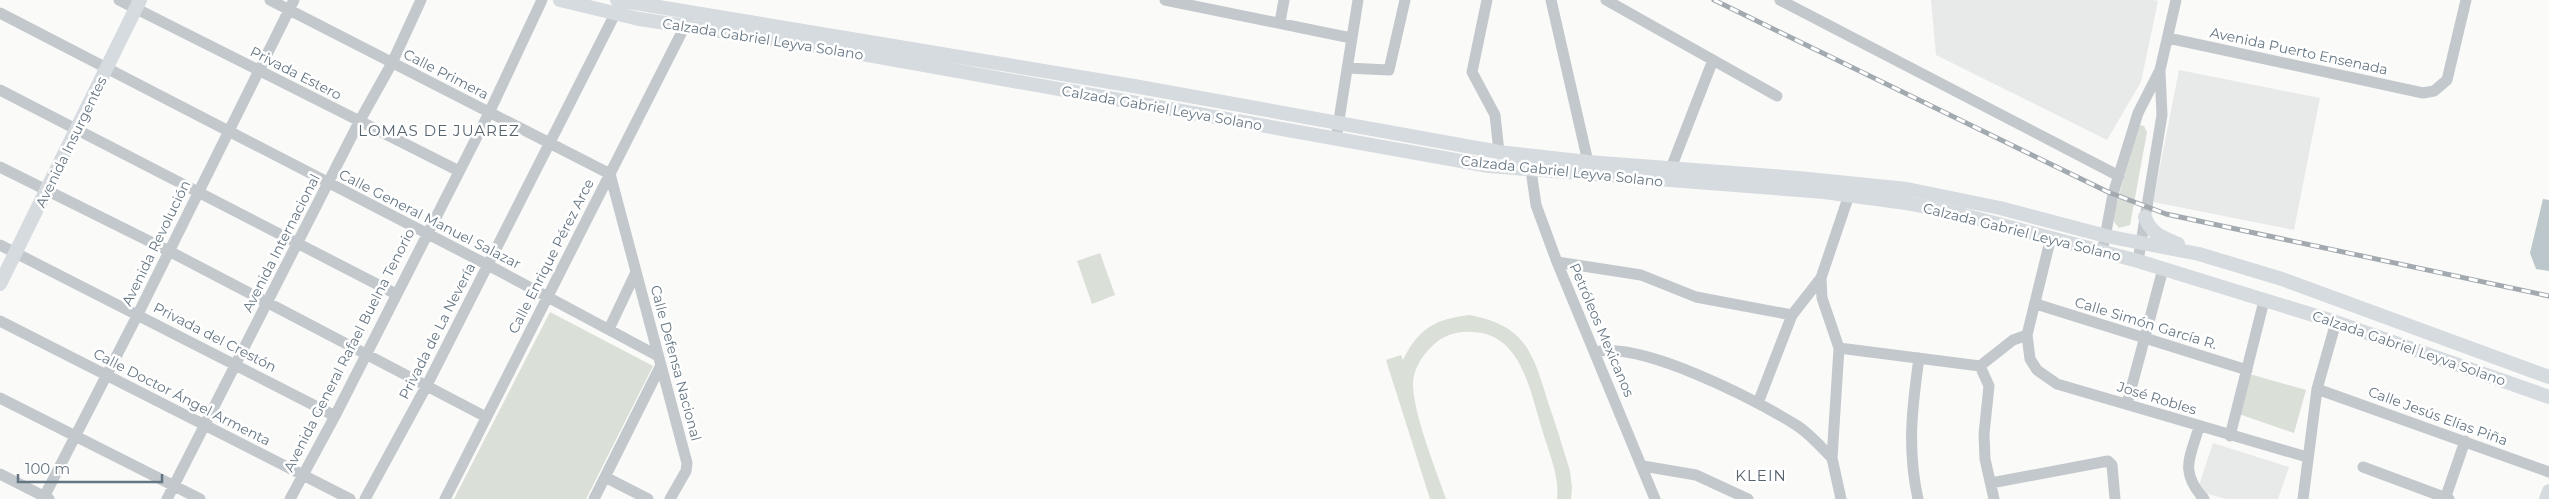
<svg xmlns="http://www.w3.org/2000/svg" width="2549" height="499" viewBox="0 0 2549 499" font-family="Montserrat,sans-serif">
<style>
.built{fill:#e8e9e9}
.green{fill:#dadfd7}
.water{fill:#bbc7cb}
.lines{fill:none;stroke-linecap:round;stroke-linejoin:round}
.minor{stroke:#c3c8cc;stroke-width:11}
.major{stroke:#d6dbdf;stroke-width:14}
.rail-casing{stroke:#a2aab0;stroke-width:5}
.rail{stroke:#fff;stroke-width:3;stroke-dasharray:9;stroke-linecap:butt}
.labels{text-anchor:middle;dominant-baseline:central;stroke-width:5;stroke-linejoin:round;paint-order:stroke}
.street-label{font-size:14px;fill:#657683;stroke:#fff}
.neighbourhood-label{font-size:15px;letter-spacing:1px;fill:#57646e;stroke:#fff}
</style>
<rect width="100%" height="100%" fill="#fafaf8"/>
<path class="built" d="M1931,0H2154L2158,1L2141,82L2107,140L1936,55Z
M2179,70L2320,98L2294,230L2153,202Z
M2213,443L2289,467L2278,499H2226L2197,491Z"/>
<path class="green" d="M2139,125L2144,126L2147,132L2130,225L2119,228L2114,222V213Z
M1100,253L1115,295L1092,304L1077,261Z
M550,312L653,366L586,499H454Z
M1470,315C1526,326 1533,353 1548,402C1556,425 1563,448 1570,471L1572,488L1571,499H1557C1560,476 1548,451 1542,429C1530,392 1522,334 1473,332C1460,331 1448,334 1438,341C1425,351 1414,366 1413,382C1412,411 1436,470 1446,499H1430L1386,360L1401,355L1403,360C1419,328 1435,319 1470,315Z
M2246,373L2306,390L2294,433L2236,413Z"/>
<path class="water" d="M2543,199L2549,200V271L2536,269L2530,253Z"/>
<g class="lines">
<path class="minor" d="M119,0L459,171
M270,0L610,174L687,463L686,471L670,499
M1165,0L1351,38
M1487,0L1472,72L1495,115L1499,152
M1551,0L1588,162
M1606,0L1777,96
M1780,0L2119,176
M0,13L488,265L658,356
M1280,22L1284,0
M2168,38L2423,93L2434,91L2447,80L2466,0
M1347,68L1389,70L1405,0
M0,90L396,294
M1336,139L1358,0
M0,167L169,251L486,417
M1671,168L1713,60
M1531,170L1536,205L1557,262L1655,499
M2051,237L2027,335L2030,359L2037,370L2057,384L2307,457
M2104,243L2113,194L2138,113L2160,70L2176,0
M0,245L335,416
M2138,261L2162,115L2160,72
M1557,262L1641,275L1696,297L1792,315
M2036,304L2247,370
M0,321L350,499
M609,329L636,272
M1839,348L1980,366
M1595,352C1642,341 1754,399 1796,425C1809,433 1821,447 1832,458
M2317,389L2549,472
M0,398L200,499
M1758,403L1792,315L1821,278
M2127,404L2163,269
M2199,427C2190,458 2179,471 2204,499
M2230,436L2264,301
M1643,466L1696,475L1748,499
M2363,467L2449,499
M0,474L49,499
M605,477L648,499
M1991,483L2108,461L2112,465L2115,499
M43,499L138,314L294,0
M167,499L359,122L392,63L421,0
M290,499L335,416L489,113L542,0
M365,499L427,385L615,14
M445,499L688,20
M594,499L661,365
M1841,499L1832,458L1839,348L1822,298L1821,278L1849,195
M1918,499C1907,449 1912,408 1919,358
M1994,499L1985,459L1984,434L1989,386L1980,366L2013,340L2027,335
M2303,499L2317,389L2336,322
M2445,499L2465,441"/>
<path class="major" d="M560,0L639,19L812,45L1489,166L1824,192L1906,203L1960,214L2138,261L2336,322L2549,397
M617,0L1134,86L1499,152L1588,162L1798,178L1907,189L2000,208L2106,236L2199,254L2282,279L2549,377
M2145,217C2151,234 2162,237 2178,244
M0,284L140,0
M2546,499L2549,491"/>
<defs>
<path id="rail" d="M1714,0L2108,192L2166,214L2549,296"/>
</defs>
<use href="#rail" class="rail-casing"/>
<use href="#rail" class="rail"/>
</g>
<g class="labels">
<g class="street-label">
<text transform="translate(763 39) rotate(9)">Calzada Gabriel Leyva Solano</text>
<text transform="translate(2299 51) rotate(12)">Avenida Puerto Ensenada</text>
<text transform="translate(296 73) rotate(27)">Privada Estero</text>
<text transform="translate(446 74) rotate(27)">Calle Primera</text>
<text transform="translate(1162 108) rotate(10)">Calzada Gabriel Leyva Solano</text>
<text transform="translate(71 142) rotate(-64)">Avenida Insurgentes</text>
<text transform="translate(1562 171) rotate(6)">Calzada Gabriel Leyva Solano</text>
<text transform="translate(430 219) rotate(27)">Calle General Manuel Salazar</text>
<text transform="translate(2022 232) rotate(14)">Calzada Gabriel Leyva Solano</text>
<text transform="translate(156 243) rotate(-64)">Avenida Revolución</text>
<text transform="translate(281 243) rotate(-63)">Avenida Internacional</text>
<text transform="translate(551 256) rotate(-63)">Calle Enrique Pérez Arce</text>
<text transform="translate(2146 323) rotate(17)">Calle Simón García R.</text>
<text transform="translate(1602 330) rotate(67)">Petróleos Mexicanos</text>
<text transform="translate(437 331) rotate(-63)">Privada de La Nevería</text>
<text transform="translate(215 337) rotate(27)">Privada del Crestón</text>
<text transform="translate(2409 348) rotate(19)">Calzada Gabriel Leyva Solano</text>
<text transform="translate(349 350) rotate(-63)">Avenida General Rafael Buelna Tenorio</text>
<text transform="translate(676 363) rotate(75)">Calle Defensa Nacional</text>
<text transform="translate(182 397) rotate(27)">Calle Doctor Ángel Armenta</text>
<text transform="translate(2157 398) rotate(17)">José Robles</text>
<text transform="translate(2438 416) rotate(20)">Calle Jesús Elías Piña</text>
</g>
<g class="neighbourhood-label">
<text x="439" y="130">LOMAS DE JUAREZ</text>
<text x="1761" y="475">KLEIN</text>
</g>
</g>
<path d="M18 474v8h144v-8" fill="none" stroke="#657683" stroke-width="2.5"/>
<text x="25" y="474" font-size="15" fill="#657683" stroke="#ffffff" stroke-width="4" paint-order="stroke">100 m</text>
</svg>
